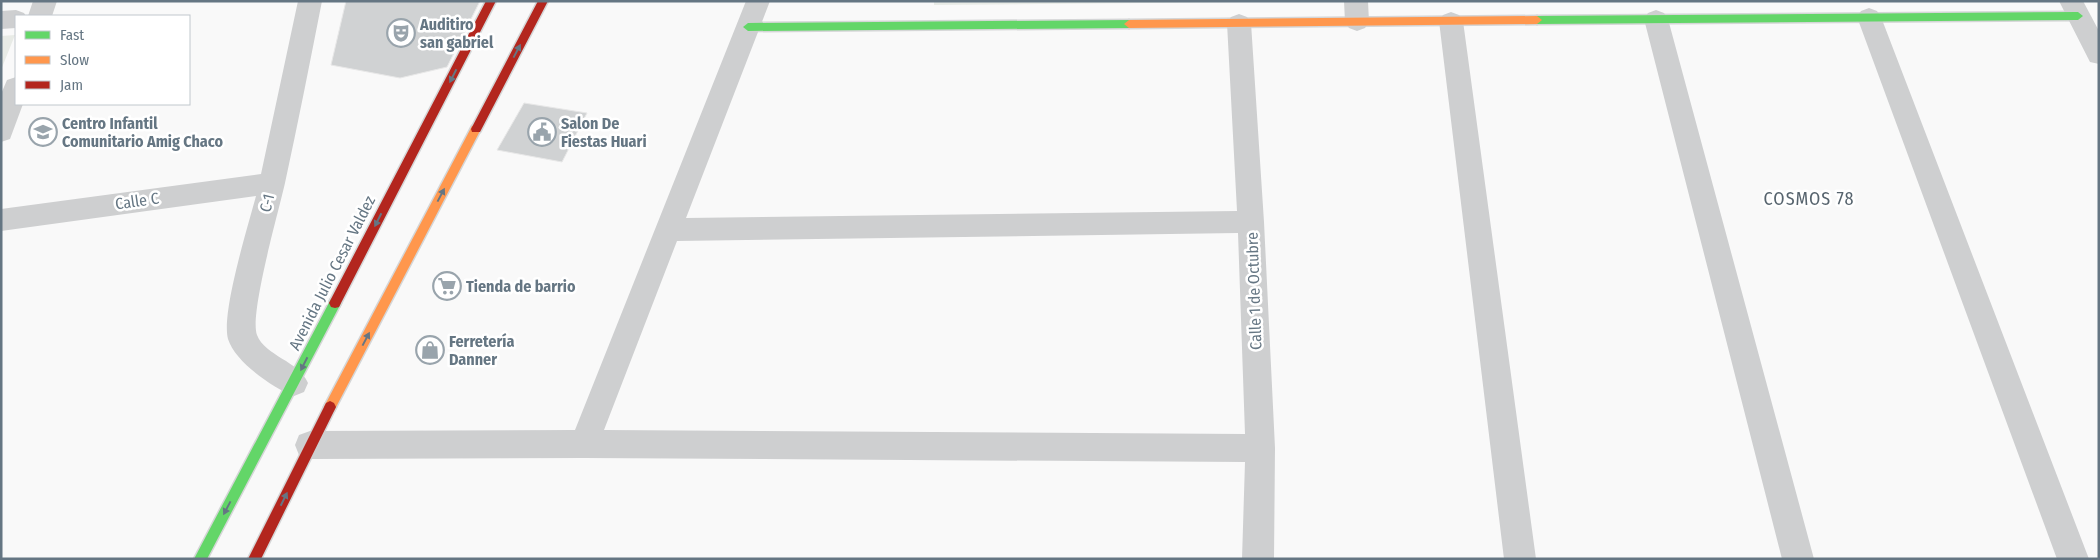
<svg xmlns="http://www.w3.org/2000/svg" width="2100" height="560" viewBox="0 0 2100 560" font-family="'Fira Sans Condensed',sans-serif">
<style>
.green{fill:#e8ebe6}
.building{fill:#d0d2d3;stroke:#e8e8e8}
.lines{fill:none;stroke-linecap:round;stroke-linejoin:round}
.fast-casing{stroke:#d5d6d7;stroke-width:3}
.slow-casing{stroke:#d5d6d7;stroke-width:3}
.jam-casing{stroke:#d5d6d7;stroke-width:3}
.street{fill:#cecfd0;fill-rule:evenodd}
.fast{fill:#63d668;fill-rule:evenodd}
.slow{fill:#ff974d;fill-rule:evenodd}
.jam{fill:#b3261e;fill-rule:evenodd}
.oneway{fill:#657683}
.labels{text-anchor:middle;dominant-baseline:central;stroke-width:5;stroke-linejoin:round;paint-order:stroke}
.poi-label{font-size:16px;font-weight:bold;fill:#657683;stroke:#fff;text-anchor:start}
.street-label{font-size:16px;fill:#657683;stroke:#fff}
.neighbourhood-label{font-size:18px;letter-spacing:1px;fill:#57646e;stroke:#fff}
</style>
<rect width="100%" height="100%" fill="#f9f9f9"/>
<path class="green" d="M934,1H1337L934,5Z
M15,35L1,70V36Z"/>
<path class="building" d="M346,1H480L447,67L400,78L331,65Z
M524,103L587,113L562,162L497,150Z"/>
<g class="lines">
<defs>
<path id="fast" d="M2078,12L2083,16L2078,20L1537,24L1532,20L1537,16Z
M1129,20L1134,24L1129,28L748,31L743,27L748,23Z
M335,298L339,299L341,303L339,307L207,559H194L331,299Z"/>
<path id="slow" d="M1537,16L1542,20L1537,24L1129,28L1124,24L1129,20Z
M476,125L481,129L334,411L330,413L326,411L324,407L326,403L472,126Z"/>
<path id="jam" d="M486,1H496L339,307L335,308L331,307L329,303L331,299Z
M538,1H548L480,132H472L471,129Z
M330,401L334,403L336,407L261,559H248L326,403Z"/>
</defs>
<use href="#fast" class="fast-casing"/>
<use href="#slow" class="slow-casing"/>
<use href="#jam" class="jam-casing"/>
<path class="street" d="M33,1H57L52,16H28Z
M298,1H322C310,62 298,123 285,183C279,210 249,315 257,335C265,356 299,361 308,383L304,392L294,396C273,388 235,362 228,339C221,313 248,226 256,196L1,231V209L261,174Z
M746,1H770L686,218L1237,211L1227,23L1231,17L1239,14L1247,17L1251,23L1264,222L1275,448L1274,559H1242L1245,462L584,458L310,459L299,455L295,445L299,435L310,431L575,430ZM1238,233L1245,434L604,430L677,241Z
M1344,1H1368L1369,22L1365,28L1357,31L1349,28L1345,22Z
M2059,1H2083L2099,31V64L2090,62Z
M1869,8L1877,11L1881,17L2089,559H2057L1857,17L1861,11Z
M16,10L24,13L26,16H16V28L1,29V11Z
M1656,10L1664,13L1668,19L1814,559H1782L1644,19L1648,13Z
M1451,12L1459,15L1463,21L1536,559H1504L1439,21L1443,15Z
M16,77V104H23L10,139L1,142V94L7,80Z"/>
<use href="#fast" class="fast"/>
<use href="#slow" class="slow"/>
<use href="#jam" class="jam"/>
</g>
<defs><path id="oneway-solid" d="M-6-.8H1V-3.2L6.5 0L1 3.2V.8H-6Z" transform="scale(1.25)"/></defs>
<g class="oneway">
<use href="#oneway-solid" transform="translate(517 51) rotate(-62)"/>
<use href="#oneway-solid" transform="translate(453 76) rotate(117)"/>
<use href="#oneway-solid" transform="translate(441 195) rotate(-62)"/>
<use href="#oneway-solid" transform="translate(378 220) rotate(117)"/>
<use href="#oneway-solid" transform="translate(366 339) rotate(-62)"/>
<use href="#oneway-solid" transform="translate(304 364) rotate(117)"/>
<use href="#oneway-solid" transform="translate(284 499) rotate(-64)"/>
<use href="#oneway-solid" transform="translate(227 508) rotate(118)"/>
</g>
<defs>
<symbol id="theatre-ring" viewBox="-11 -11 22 22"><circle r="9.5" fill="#fff" stroke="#99a4ac" stroke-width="1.5"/><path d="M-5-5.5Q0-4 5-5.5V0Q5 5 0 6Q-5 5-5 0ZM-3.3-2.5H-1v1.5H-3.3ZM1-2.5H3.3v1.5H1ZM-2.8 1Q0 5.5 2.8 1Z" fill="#99a4ac"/></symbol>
<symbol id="school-ring" viewBox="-11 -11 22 22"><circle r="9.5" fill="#fff" stroke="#99a4ac" stroke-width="1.5"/><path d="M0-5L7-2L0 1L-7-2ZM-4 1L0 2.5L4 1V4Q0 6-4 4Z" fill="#99a4ac"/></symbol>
<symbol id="civic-ring" viewBox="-11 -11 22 22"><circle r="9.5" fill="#fff" stroke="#99a4ac" stroke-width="1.5"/><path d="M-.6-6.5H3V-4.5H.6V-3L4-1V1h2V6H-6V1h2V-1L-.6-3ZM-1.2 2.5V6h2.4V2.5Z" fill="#99a4ac"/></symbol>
<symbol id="supermarket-ring" viewBox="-11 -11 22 22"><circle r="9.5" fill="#fff" stroke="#99a4ac" stroke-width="1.5"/><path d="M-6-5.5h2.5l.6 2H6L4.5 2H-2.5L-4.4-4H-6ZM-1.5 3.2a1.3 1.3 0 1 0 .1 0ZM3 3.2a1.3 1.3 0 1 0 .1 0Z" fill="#99a4ac"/></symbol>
<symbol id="shop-ring" viewBox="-11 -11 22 22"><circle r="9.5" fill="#fff" stroke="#99a4ac" stroke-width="1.5"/><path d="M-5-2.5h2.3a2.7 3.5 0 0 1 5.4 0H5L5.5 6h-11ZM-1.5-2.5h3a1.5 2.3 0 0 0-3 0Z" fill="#99a4ac"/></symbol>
</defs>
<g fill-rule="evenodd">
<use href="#theatre-ring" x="385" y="17" width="32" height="32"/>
<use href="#school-ring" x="27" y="116" width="32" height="32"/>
<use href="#civic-ring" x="526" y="116" width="32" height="32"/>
<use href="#supermarket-ring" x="431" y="270" width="32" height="32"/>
<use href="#shop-ring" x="414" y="334" width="32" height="32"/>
</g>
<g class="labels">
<g class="poi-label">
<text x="420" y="24">Auditiro<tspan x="420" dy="18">san gabriel</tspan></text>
<text x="62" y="123">Centro Infantil<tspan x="62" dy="18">Comunitario Amig Chaco</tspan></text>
<text x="561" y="123">Salon De<tspan x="561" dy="18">Fiestas Huari</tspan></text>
<text x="466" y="286">Tienda de barrio</text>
<text x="449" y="341">Ferretería<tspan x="449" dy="18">Danner</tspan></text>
</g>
<g class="street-label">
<text transform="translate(137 201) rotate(-8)">Calle C</text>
<text transform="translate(267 203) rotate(-77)">C-1</text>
<text transform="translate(332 273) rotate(-63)">Avenida Julio Cesar Valdez</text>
<text transform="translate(1254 291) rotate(-92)">Calle 1 de Octubre</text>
</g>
<g class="neighbourhood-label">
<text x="1809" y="199">COSMOS 78</text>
</g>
</g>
<rect width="2100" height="560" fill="none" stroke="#657683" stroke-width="5"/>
<rect x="15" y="15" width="175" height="90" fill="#ffffff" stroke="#c1c8cd"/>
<rect x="25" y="31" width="25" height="8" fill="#63d668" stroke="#c1c8cd"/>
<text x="60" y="40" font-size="15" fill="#657683">Fast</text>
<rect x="25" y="56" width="25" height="8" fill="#ff974d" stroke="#c1c8cd"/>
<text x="60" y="65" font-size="15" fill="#657683">Slow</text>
<rect x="25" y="81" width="25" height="8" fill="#b3261e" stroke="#c1c8cd"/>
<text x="60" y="90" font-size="15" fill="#657683">Jam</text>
</svg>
